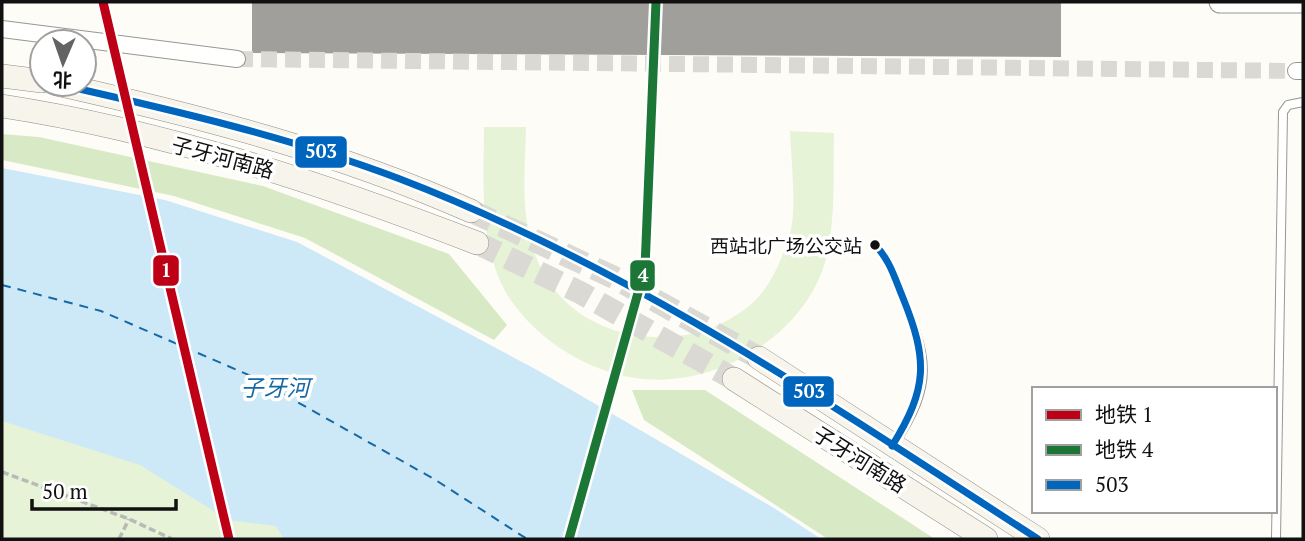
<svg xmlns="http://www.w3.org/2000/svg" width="1305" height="541" viewBox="0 0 1305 541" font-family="'PT Serif','Noto Sans SC',serif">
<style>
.green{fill:#e7f3d7}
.forest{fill:#d8eac5}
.water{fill:#cde8f7}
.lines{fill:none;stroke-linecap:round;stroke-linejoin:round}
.ferry{stroke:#1768a6;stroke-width:2;stroke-dasharray:9 7;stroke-linecap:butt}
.building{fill:#a19f9c}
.minor-tunnel{stroke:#dad9d4;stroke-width:16;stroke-dasharray:16 8;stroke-linecap:butt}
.secondary-tunnel{stroke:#dad9d4;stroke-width:23;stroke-dasharray:23 11;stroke-linecap:butt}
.service-casing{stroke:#979795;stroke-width:10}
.minor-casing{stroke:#979795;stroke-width:18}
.tertiary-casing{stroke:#979795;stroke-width:23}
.secondary-casing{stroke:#8e8d8b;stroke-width:24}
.path{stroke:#b9b9b8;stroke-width:3.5;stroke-dasharray:7 3.5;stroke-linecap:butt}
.service{stroke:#fffffe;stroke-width:8}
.minor{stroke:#fffffe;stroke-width:16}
.tertiary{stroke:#fffffe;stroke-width:21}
.secondary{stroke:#f6f4eb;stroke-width:23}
.bus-1-casing{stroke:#fff;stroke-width:12}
.bus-1{stroke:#0065bd;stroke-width:7}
.metro-1-casing{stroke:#fff;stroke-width:14}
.metro-2-casing{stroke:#fff;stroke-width:14}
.metro-1{stroke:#bd0016;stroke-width:9}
.metro-2{stroke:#1c7736;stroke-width:9}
.bus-dot{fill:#111;stroke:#fff;stroke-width:2.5}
.labels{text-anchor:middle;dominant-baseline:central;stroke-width:7;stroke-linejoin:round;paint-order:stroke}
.bus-label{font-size:19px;fill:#111;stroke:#fff;text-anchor:end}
.street-label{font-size:21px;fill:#111;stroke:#fff}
.water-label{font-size:23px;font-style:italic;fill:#1768a6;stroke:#fff}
.line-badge{stroke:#fff;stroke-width:2.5}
.badge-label{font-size:19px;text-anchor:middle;font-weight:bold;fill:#fff}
</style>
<rect width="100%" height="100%" fill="#fdfcf7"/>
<path class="green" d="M484,127H526C525,174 519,221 539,264C575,344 684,359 749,306C770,289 783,258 790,233C797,210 791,157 790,131L834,133C833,174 836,219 826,259C805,337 713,390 635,378C589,371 543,343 515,306C477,256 484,185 484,127Z
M2,384L398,539H2Z"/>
<path class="forest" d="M2,134L39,137L263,186L449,254L507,325L494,340L305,238L174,196L2,160Z
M632,390H705L935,539H828L644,420Z"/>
<path class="water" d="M2,168L165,200L297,242L537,370L774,508L821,539H284L276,526L228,520L140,465L2,421Z"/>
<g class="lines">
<path class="ferry" d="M2,285L101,311L251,376L434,479L527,539"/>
</g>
<path class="building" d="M252,2H1061V57L252,53Z"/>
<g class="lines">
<path class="minor-tunnel" d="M237,59L1296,71"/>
<path class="secondary-tunnel" d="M471,211L613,277L759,358
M477,243L581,293L734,379"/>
<defs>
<path id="service" d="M875,245C889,257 894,276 900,292C928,358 935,382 894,444
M1276,539L1283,112L1288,105L1303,102"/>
<path id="minor" d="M2,29L237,59
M1296,71H1303"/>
<path id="tertiary" d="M1220,2H1303"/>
<path id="secondary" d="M2,76L42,81
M57,84C199,116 338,152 471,211
M2,106C165,131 324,184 477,243
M759,358L1038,539
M734,379L986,539"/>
</defs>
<use href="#service" class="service-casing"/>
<use href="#minor" class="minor-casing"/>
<use href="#tertiary" class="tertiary-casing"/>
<use href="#secondary" class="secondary-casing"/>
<path class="path" d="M2,472L129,519L172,539
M119,539L129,519"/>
<use href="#service" class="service"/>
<use href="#minor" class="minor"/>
<use href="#tertiary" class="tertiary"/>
<use href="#secondary" class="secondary"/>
<defs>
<path id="bus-1" d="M57,84C173,110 289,137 400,179C630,267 832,406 1038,539
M875,245C890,260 895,279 903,298C928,360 928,388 892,446"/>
</defs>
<use href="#bus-1" class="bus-1-casing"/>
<use href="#bus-1" class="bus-1"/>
<defs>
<path id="metro-1" d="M103,2L229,539"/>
<path id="metro-2" d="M569,539L645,268L656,2"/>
</defs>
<use href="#metro-1" class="metro-1-casing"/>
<use href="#metro-2" class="metro-2-casing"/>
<use href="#metro-1" class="metro-1"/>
<use href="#metro-2" class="metro-2"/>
</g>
<circle class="bus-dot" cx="875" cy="245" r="6"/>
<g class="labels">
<g class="bus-label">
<text x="862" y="245">西站北广场公交站</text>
</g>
<g class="street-label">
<text transform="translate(223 157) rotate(15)">子牙河南路</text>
<text transform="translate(860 459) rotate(32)">子牙河南路</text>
</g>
<g class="water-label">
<text x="275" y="387">子牙河</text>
</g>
</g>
<g class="line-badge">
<rect x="294" y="135" width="54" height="34" rx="7" fill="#0065bd"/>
<rect x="152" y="254" width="28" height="33" rx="7" fill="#bd0016"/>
<rect x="629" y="259" width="27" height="33" rx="7" fill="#1c7736"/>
<rect x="782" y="375" width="53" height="33" rx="7" fill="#0065bd"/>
</g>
<g class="badge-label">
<text x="321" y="158">503</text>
<text x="166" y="277">1</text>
<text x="643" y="282">4</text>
<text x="809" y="398">503</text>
</g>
<rect width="1305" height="541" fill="none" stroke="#111111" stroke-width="7"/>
<rect x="1032" y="387" width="245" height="126" fill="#ffffff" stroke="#a0a0a0" stroke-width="2"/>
<rect x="1046" y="410" width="35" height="10" fill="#bd0016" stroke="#a0a0a0" stroke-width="2"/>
<text x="1095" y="422" font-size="21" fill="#111111">地铁 1</text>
<rect x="1046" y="445" width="35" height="10" fill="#1c7736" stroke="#a0a0a0" stroke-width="2"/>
<text x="1095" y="457" font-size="21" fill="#111111">地铁 4</text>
<rect x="1046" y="480" width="35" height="10" fill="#0065bd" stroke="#a0a0a0" stroke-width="2"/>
<text x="1095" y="492" font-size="21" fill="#111111">503</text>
<g transform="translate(63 63) rotate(182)"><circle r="33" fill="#ffffff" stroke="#a0a0a0" stroke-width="2"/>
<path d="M0-5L12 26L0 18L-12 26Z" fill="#646362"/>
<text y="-10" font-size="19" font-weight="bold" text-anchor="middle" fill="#111111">北</text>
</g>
<path d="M32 499v10h144v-10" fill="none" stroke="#111111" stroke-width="3.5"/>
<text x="42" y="499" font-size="21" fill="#111111" stroke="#ffffff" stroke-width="5" paint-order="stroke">50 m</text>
</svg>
